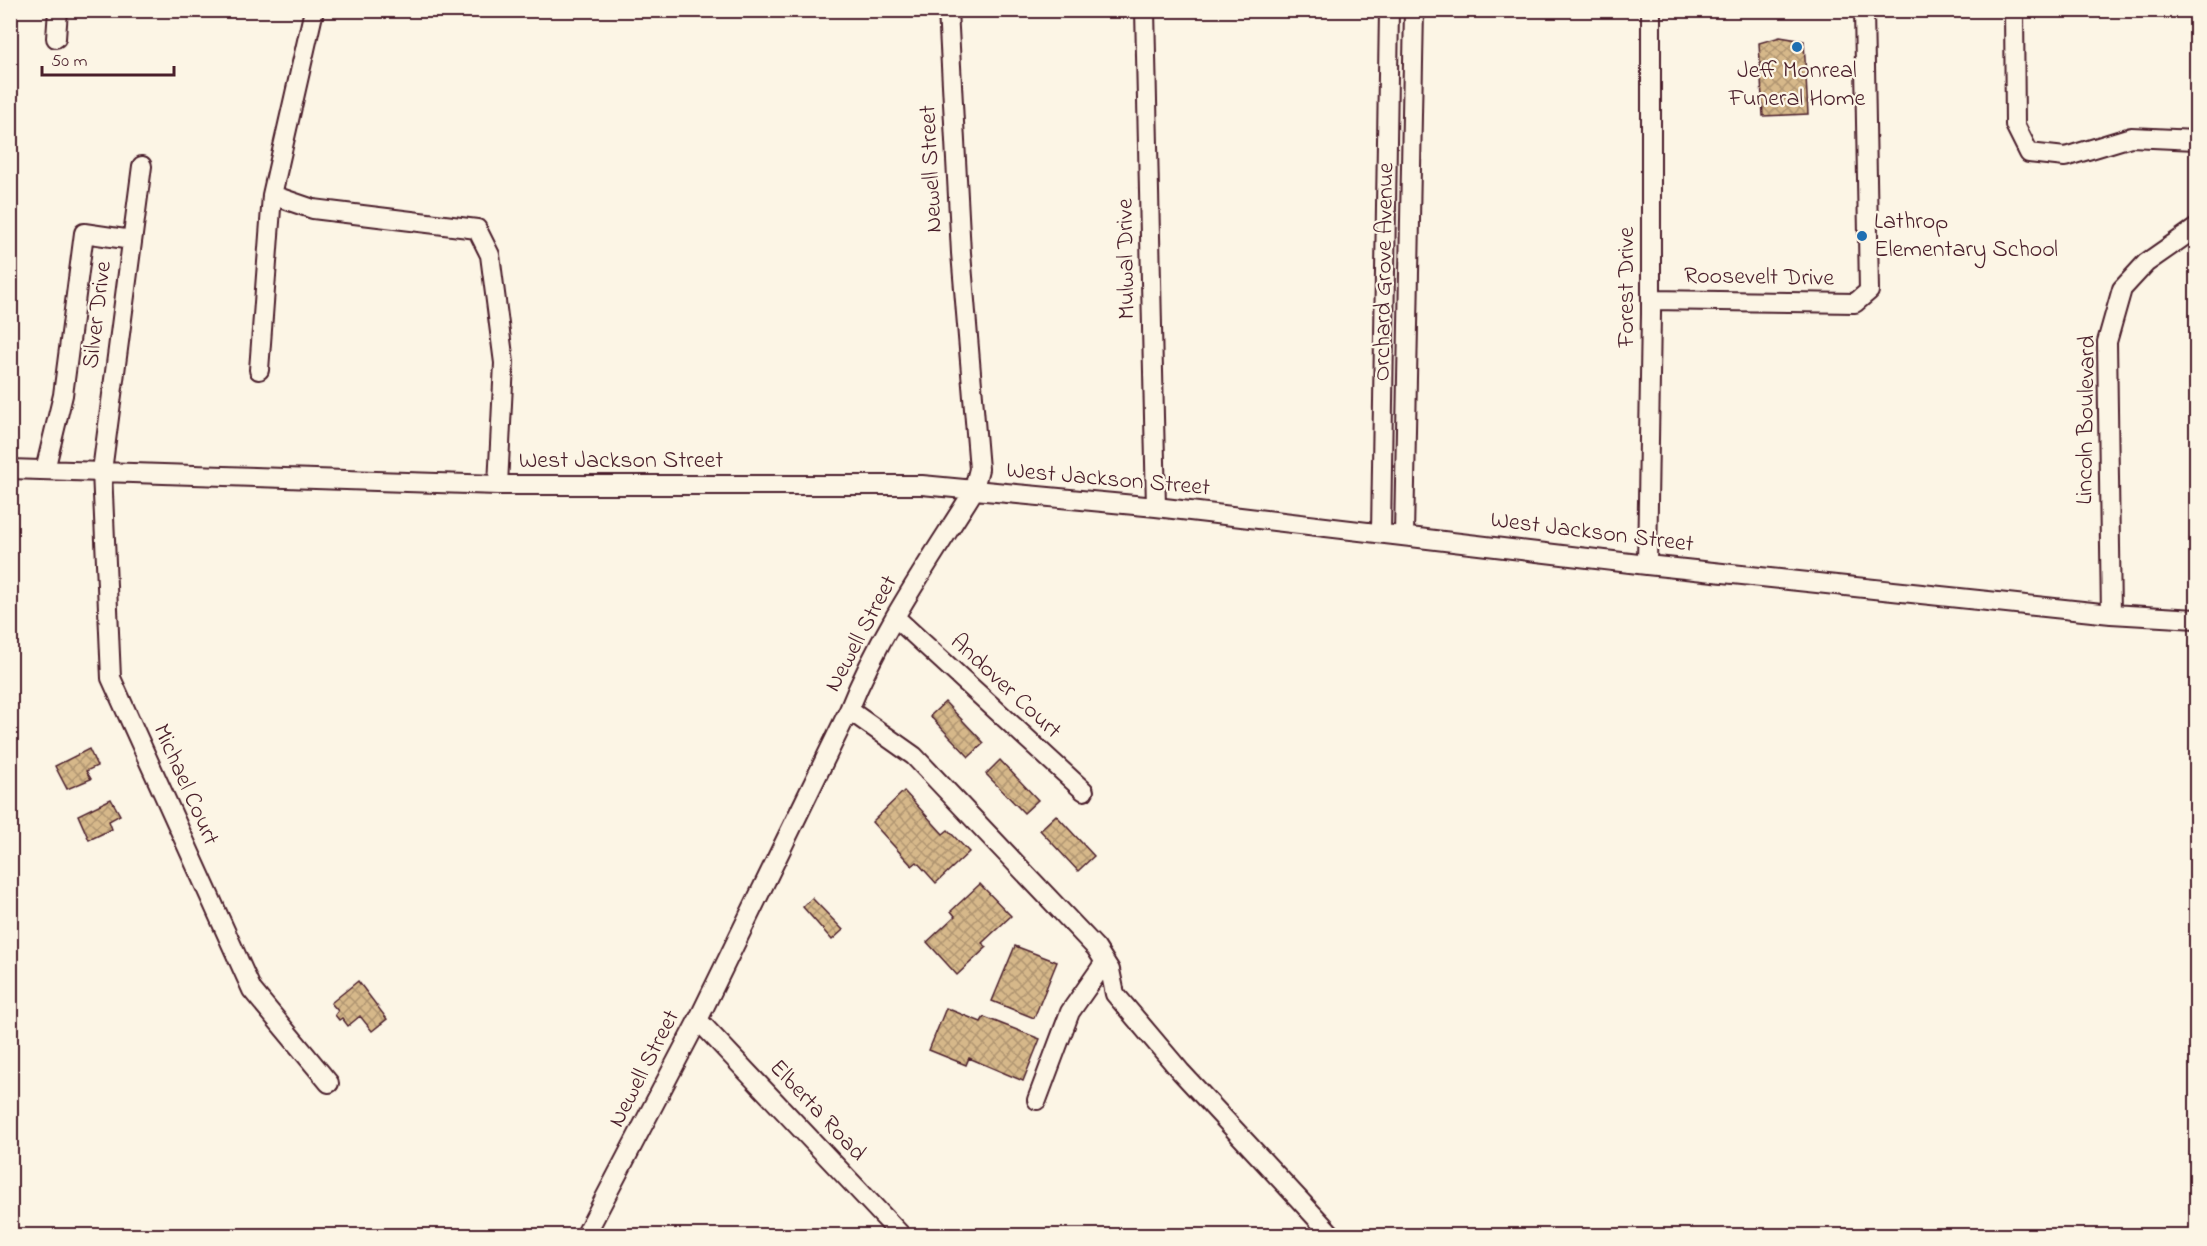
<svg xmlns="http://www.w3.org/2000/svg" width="2207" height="1246" viewBox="0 0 2207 1246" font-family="'Indie Flower',sans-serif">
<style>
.building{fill:url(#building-cross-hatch);stroke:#4a1f2b;stroke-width:1.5}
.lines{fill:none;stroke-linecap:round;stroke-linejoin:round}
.minor-casing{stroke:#4a1f2b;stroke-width:22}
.minor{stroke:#fcf5e5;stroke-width:18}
.poi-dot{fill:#1f6fb2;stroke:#fcf5e5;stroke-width:2}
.labels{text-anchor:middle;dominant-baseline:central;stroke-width:4.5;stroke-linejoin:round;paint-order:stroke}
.poi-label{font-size:24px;fill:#4a1f2b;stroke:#fcf5e5}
.street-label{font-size:24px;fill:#4a1f2b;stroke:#fcf5e5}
</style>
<defs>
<pattern id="building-cross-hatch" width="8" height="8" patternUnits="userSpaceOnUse" patternTransform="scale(1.5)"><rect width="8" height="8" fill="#d6b88a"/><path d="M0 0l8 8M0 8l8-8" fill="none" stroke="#b09571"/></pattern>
</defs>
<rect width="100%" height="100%" fill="#fcf5e5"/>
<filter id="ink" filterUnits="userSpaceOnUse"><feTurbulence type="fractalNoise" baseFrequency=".0167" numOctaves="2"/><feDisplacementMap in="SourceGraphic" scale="12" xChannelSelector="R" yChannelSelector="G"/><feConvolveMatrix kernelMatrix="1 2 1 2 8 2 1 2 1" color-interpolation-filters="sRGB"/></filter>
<g filter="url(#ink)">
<path class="building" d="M1780,37L1804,41L1808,114L1763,116L1759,43Z
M945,702L984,743L969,757L930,716Z
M89,749L97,766L86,771L91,779L67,789L55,766Z
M1000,760L1038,800L1024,813L986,774Z
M904,791L943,834L948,830L969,852L936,883L917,862L912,866L872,822Z
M111,799L120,815L109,821L112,829L89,840L78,815Z
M1056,815L1094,856L1078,871L1040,830Z
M980,884L1011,916L982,943L987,947L957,975L927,942L955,916L951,911Z
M812,898L843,930L832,940L803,907Z
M1015,946L1057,962L1034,1018L992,1001Z
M358,981L387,1019L372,1031L360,1016L348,1026L342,1018L339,1020L335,1015L338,1011L331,1003Z
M946,1008L981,1022L984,1017L1040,1039L1023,1081L969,1058L966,1065L929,1050Z"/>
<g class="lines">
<defs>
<path id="minor" d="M1145,10L1156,507
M2014,10L2015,125L2029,153L2065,157L2131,137L2196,140
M56,38L58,10
M142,166L102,471L111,678L252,990L329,1083
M272,195L313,209L477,229L490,255L504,363L498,485
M1651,300L1855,303L1869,291L1864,10
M259,370L272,195L314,10
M10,469L498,485H922L1156,507L1647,565L2111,614L2196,619
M45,470L63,395L84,233L132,240
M1381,533L1389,10
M1404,535L1414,10
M1647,565L1651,314V10
M2111,614L2107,342L2122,289L2146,263L2196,228
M895,617L1084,791
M849,710L914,756L1096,948L1110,970L1115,994L1181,1072L1333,1236
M698,1020L902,1236
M1037,1100L1070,1012L1105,962
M585,1236L698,1020L849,710C880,632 929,562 973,492L979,469L961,253L948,10"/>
</defs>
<use href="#minor" class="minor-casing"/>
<use href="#minor" class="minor"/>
</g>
</g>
<g class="poi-dot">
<circle cx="1797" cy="47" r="6"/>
<circle cx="1862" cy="236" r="6"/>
</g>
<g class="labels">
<g class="poi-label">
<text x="1797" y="71">Jeff Monreal<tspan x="1797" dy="28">Funeral Home</tspan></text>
<text x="1874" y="222" text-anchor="start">Lathrop<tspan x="1874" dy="28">Elementary School</tspan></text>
</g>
<g class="street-label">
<text transform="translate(932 169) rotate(-93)">Newell Street</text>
<text transform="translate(1127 259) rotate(-91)">Mulwal Drive</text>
<text transform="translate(1385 272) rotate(-89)">Orchard Grove Avenue</text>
<text transform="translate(1759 278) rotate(1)">Roosevelt Drive</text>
<text transform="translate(1627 287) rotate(-90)">Forest Drive</text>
<text transform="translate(98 315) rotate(-83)">Silver Drive</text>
<text transform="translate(2087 420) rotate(-89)">Lincoln Boulevard</text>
<text x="621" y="461">West Jackson Street</text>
<text transform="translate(1108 480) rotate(5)">West Jackson Street</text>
<text transform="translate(1592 533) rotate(7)">West Jackson Street</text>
<text transform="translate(862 634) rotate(-62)">Newell Street</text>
<text transform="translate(1005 687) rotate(43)">Andover Court</text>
<text transform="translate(185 785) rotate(66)">Michael Court</text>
<text transform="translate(645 1069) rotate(-63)">Newell Street</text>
<text transform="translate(817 1111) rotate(47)">Elberta Road</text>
</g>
</g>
<rect width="2207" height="1246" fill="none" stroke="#fcf5e5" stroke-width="36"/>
<rect x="18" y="18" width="2171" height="1210" fill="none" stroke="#4a1f2b" stroke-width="2" filter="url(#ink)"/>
<path d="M42 66v9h132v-9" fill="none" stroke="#4a1f2b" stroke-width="3"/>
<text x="51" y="66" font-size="18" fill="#4a1f2b" stroke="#fcf5e5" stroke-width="4.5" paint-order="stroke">50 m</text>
</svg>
